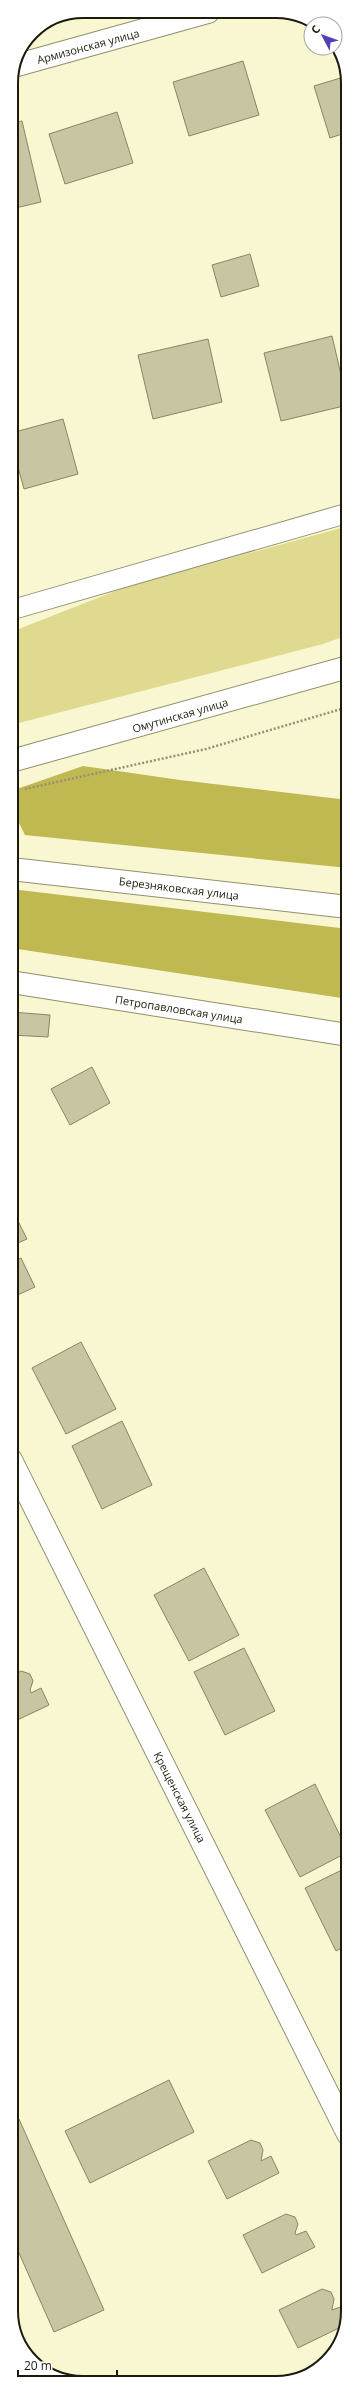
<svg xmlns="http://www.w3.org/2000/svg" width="359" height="2394" viewBox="0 0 359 2394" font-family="'Open Sans',sans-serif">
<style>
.green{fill:#dfda8f}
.forest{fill:#c0b851}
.building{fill:#c8c6a2;stroke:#888663}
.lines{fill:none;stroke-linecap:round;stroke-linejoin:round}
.service-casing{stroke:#92906d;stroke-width:21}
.minor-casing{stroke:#92906d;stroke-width:24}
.tertiary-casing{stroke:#92906d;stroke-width:24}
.path{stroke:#929176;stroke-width:2.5;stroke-dasharray:2 2;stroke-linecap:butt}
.service{stroke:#fff;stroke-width:19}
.minor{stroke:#fff;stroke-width:22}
.tertiary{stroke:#fff;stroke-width:22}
.labels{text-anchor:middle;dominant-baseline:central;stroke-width:3.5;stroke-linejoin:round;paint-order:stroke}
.street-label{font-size:11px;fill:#1b1a0c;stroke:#fff}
.rim{fill:none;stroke:#1b1a0c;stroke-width:2}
</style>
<rect width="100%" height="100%" fill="#f9f7d1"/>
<path class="green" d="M348,526V635L323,644L11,725V632L123,588Z"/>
<path class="forest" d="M83,766L180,780L348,800V868L25,835L11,807V791Z
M11,889L348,929V999L11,948Z"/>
<path class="building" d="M243,61L259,115L189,136L173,82Z
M347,76L348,132L330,138L314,86Z
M117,112L133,163L65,184L49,134Z
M22,121L41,202L11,209V123Z
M250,254L259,286L221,297L212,265Z
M332,336L348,405L281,421L264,353Z
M208,339L222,402L153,419L138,355Z
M63,419L78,474L24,489L11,442V433Z
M11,1012L50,1015L48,1037L11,1035Z
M92,1067L110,1103L70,1125L51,1089Z
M11,1207L27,1239L11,1246Z
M21,1258L35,1287L11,1298V1263Z
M81,1342L116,1409L66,1434L32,1368Z
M122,1421L152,1485L102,1509L72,1446Z
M204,1568L239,1635L189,1661L154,1595Z
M244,1648L275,1711L225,1735L194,1672Z
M21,1671L30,1674L33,1681L30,1690L31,1693L41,1688L49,1705L11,1723V1676Z
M315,1784L348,1852L300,1877L265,1810Z
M348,1867V1945L336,1951L305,1888Z
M169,2080L194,2132L90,2183L65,2131Z
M19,2119L104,2310L54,2332L11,2235V2123Z
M251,2140L260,2143L263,2150L261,2161L271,2156L279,2173L227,2199L208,2161Z
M286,2214L295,2217L298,2224L295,2233L296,2235L306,2231L315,2247L262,2273L243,2235Z
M322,2289L331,2292L334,2299L332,2310L343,2306L347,2316L345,2325L298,2348L279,2310Z"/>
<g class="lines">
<defs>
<path id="service" d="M11,610L348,513"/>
<path id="minor" d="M14,66L208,12
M11,869L348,907
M11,982L348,1035
M11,1460L348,2134"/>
<path id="tertiary" d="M11,761L348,667"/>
</defs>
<use href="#service" class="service-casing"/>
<use href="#minor" class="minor-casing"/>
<use href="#tertiary" class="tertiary-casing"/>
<path class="path" d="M25,789L206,749L348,707"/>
<use href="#service" class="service"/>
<use href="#minor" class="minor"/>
<use href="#tertiary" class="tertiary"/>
</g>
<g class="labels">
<g class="street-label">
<text transform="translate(88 46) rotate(-15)">Армизонская улица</text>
<text transform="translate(180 715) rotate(-16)">Омутинская улица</text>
<text transform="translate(179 888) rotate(7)">Березняковская улица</text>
<text transform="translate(179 1009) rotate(9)">Петропавловская улица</text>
<text transform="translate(180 1797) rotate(63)">Крещенская улица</text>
</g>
</g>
<path d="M0 0H359V2394H0ZM83 18H276A65 65 0 0 1 341 83V2311A65 65 0 0 1 276 2376H83A65 65 0 0 1 18 2311V83A65 65 0 0 1 83 18Z" fill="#fff" fill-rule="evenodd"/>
<path class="rim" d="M83 18H276A65 65 0 0 1 341 83V2311A65 65 0 0 1 276 2376H83A65 65 0 0 1 18 2311V83A65 65 0 0 1 83 18Z"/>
<g transform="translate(323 36) rotate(311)"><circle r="19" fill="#ffffff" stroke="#a4a39e"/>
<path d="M0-3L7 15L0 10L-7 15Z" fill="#543fb6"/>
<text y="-6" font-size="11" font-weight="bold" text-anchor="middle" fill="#1b1a0c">С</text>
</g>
<path d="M18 2370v6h99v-6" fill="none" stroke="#1b1a0c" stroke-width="2"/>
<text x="24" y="2370" font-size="12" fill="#1b1a0c" stroke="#ffffff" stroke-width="3" paint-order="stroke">20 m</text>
</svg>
